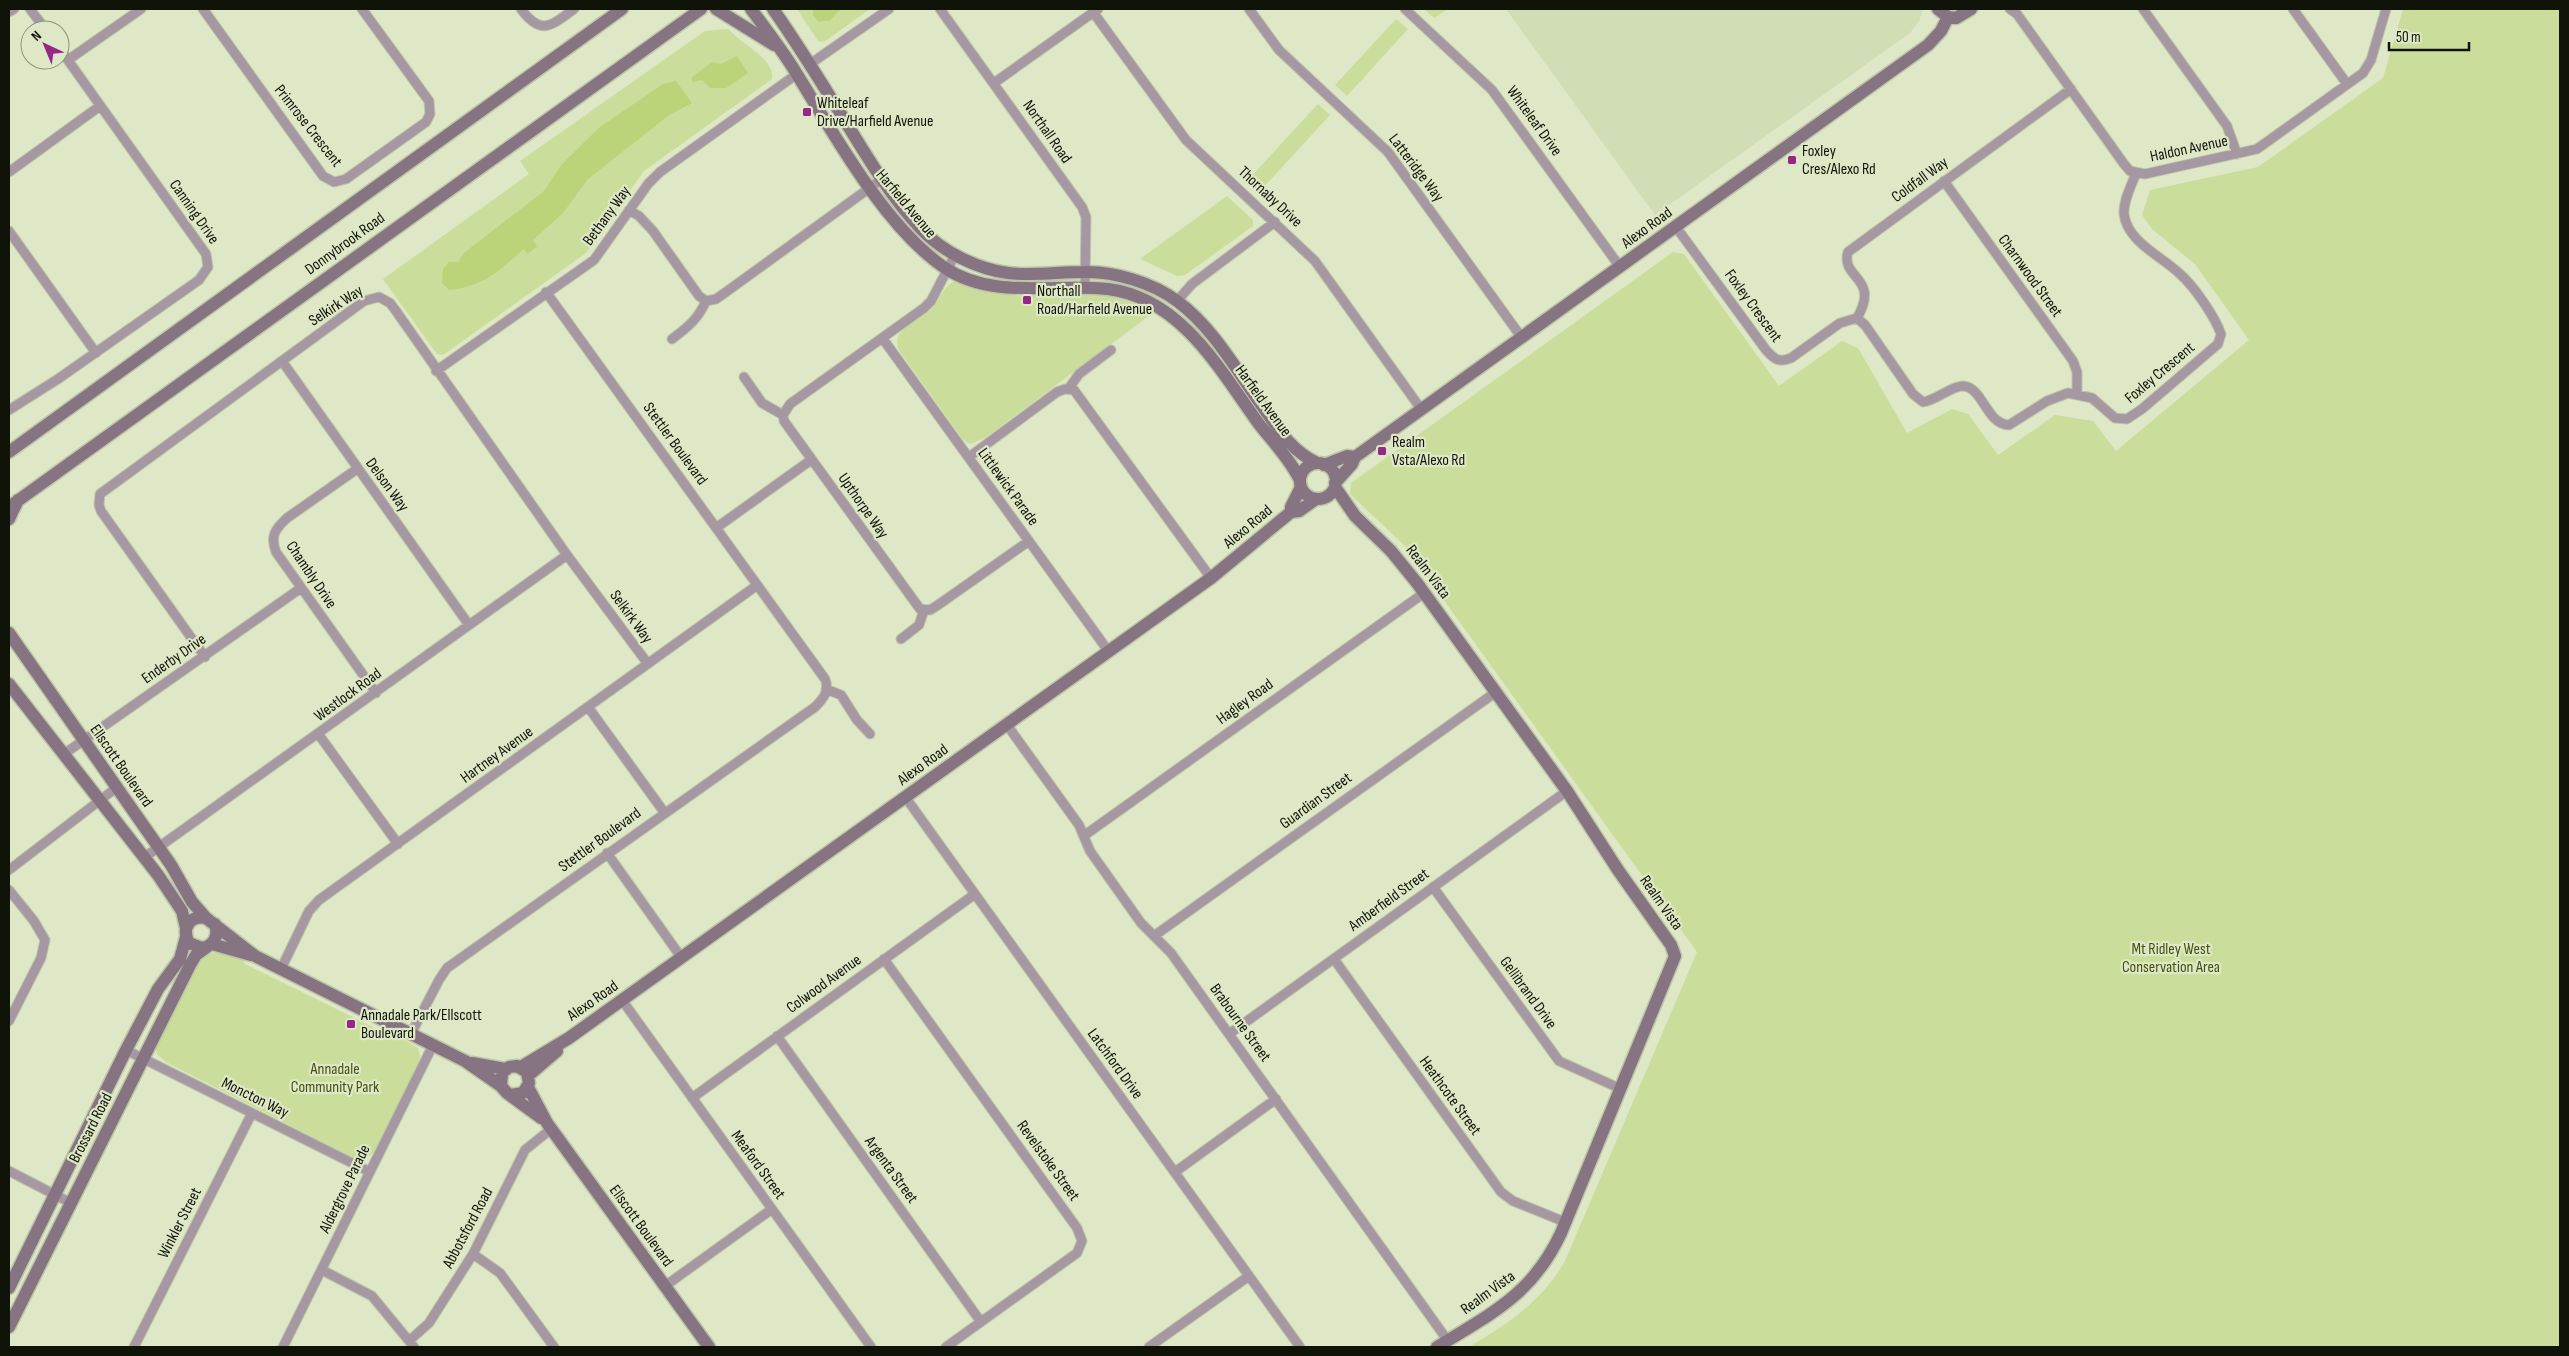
<svg xmlns="http://www.w3.org/2000/svg" width="2569" height="1356" viewBox="0 0 2569 1356" font-family="'Sofia Sans Condensed',sans-serif">
<style>
.built{fill:#d1ddb4}
.green{fill:#cadd9a}
.water{fill:#bbd379}
.lines{fill:none;stroke-linecap:round;stroke-linejoin:round}
.street-casing{stroke:#bdc6a7;stroke-width:11}
.secondary-casing{stroke:#bdc6a7;stroke-width:15}
.street{stroke:#a598a2;stroke-width:9}
.secondary{stroke:#867482;stroke-width:12}
.poi-dot{fill:#962787;stroke:#dee8c6;stroke-width:2}
.labels{text-anchor:middle;dominant-baseline:central;stroke-width:4.5;stroke-linejoin:round;paint-order:stroke}
.poi-label{font-size:16px;fill:#101307;stroke:#dee8c6;text-anchor:start}
.street-label{font-size:16px;fill:#101307;stroke:#dee8c6}
.park-label{font-size:16px;fill:#445210;stroke:#dee8c6}
</style>
<rect width="100%" height="100%" fill="#dee8c6"/>
<path class="built" d="M1506,9H1923L1919,21L1910,33L1655,215Z"/>
<path class="green" d="M797,9H870L824,42L818,41Z
M1424,9H1448L1434,18Z
M2403,9H2560V1347H1469C1508,1324 1542,1301 1565,1261L1697,952L1405,546L1350,494L1351,483L1673,252L1684,254L1779,386L1842,341L1858,348L1907,433L1952,409L1968,414L1998,455L2055,415L2093,421L2116,451L2249,340L2195,264L2152,229L2142,215L2150,190L2258,167L2383,78Z
M1396,19L1408,29L1347,96L1335,85Z
M729,29C740,45 774,56 772,79L644,171L586,253L443,355L437,354L383,279L529,174L520,161L705,31Z
M1318,104L1330,115L1260,191L1248,180Z
M1227,196L1253,220V226L1185,275L1177,276L1140,259Z
M955,281L1016,296L1104,295L1130,302L1154,312L985,438L970,444L963,440L898,349C897,343 896,338 900,333C908,323 923,318 932,308C941,299 942,287 955,281Z
M224,951L241,957L245,964L381,1031L387,1030L418,1048L420,1057L418,1064L374,1152L366,1159L354,1158L166,1062L157,1054L155,1044L162,1037L198,964L207,954Z"/>
<path class="water" d="M813,9H841L830,20L819,22L813,15Z
M737,56L748,73L726,88H710L702,80L693,82L691,78L712,62L721,64Z
M676,81L692,103L669,115L588,179L563,213L533,240L537,247L527,254L524,249C497,272 485,286 449,290L442,283L443,269L449,262H458L464,253L544,191L561,165L600,127L663,84Z"/>
<g class="lines">
<defs>
<path id="street" d="M30,9L46,30
M203,9L323,176L334,182L346,179L426,122L430,114L429,101L362,9
M521,9C541,36 551,26 574,9
M940,9L1082,207L1086,217L1085,288
M1249,9L1279,50L1388,152L1522,338
M1405,9L1492,90L1620,267
M2010,9L2017,14L2124,164L2130,171L2145,174L2257,149L2363,73L2371,60L2386,9
M2143,9L2227,126L2237,154
M2293,9L2347,84
M9,12L14,9
M1093,12L1186,140L1315,261L1421,409
M68,60L141,9
M810,64L889,9
M994,83L1098,9
M9,172L100,106
M1944,181L2073,361L2077,372V393
M629,210L639,216L653,231L699,296L706,301
M1676,227L1766,350C1774,359 1779,363 1791,358L1840,323L1857,318L1865,325L1913,394L1923,402C1937,400 1951,386 1963,386C1983,387 1986,424 2009,425L2047,401L2068,393L2092,398L2115,418L2127,419L2142,409L2218,344L2221,334C2215,317 2194,286 2180,274C2163,257 2127,242 2124,214C2123,200 2132,185 2136,173
M9,231L96,353
M955,255L931,301L924,308L790,404L783,415L784,421L920,609L930,610L938,605L1029,541
M1177,301L1192,284L1275,222
M1857,318C1881,277 1840,279 1848,252L2071,89
M672,339C688,327 698,319 706,301L716,299L726,292L882,179
M883,339L1109,652
M282,361L469,625
M436,371L594,260L648,184L660,172L797,74
M744,377L762,403L783,415
M1069,388L1079,374L1111,350
M9,410L58,379L199,280L208,267L206,254L60,49
M969,457L1057,392L1065,389L1074,390L1211,578
M357,469L287,518C275,529 270,536 276,552L376,693
M716,528L811,460
M901,639L919,625L924,610
M205,657L101,511L99,505L100,494L364,301L379,297L390,303L396,311L567,555L648,664
M826,689L841,695L857,720L870,734
M588,707L664,812
M1007,725L1079,825L1090,851L1141,923L1171,953L1448,1341
M319,735L398,844
M64,754L301,588
M906,798L1300,1347
M1085,835L1424,593
M607,853L681,957
M145,857L567,555
M9,870L116,788
M1433,887L1559,1061L1621,1089
M9,890L34,921L45,940L41,958L9,1021
M1154,936L1496,692
M884,959L1077,1228L1082,1241L1077,1253L946,1347
M1334,959L1501,1192L1513,1201L1565,1222
M281,969L309,911L319,900L756,586
M622,1000L871,1347
M411,1034L439,980L447,968L815,707C823,699 830,691 825,679L546,292
M1229,1034L1567,791
M777,1036L981,1322
M126,1050L370,1172
M692,1098L975,894
M9,1171L71,1203
M1175,1172L1276,1099
M473,1254L500,1273L554,1347
M322,1270L372,1296L414,1347
M665,1286L772,1209
M409,1341L429,1323L473,1254L525,1150L551,1129
M134,1347L252,1113
M283,1347L433,1045
M1149,1347L1249,1276"/>
<path id="secondary" d="M716,9L774,45
M751,9C767,31 784,52 798,76C835,136 886,228 945,268C993,300 1055,283 1108,289C1181,298 1220,370 1259,424C1273,442 1290,459 1300,480
M773,9C799,46 823,85 847,124C869,160 892,198 921,229C943,252 977,269 1008,273C1034,276 1058,272 1084,272C1114,271 1153,283 1177,301C1214,328 1238,373 1265,410C1280,432 1292,451 1317,463
M1938,9L1948,17L1956,18L1971,9
M9,452L622,9
M1300 481a18 18 0 1 1 36 0a18 18 0 1 1-36 0Z
M1324,465L1347,456L1355,457L1928,45L1941,31L1948,17
M1335,483L1352,464L1355,457
M1335,487L1355,516L1391,551L1417,583L1567,791L1618,870L1671,945L1675,956L1561,1233C1532,1295 1492,1313 1437,1347
M9,507L701,9
M1291,512V507L1301,487
M9,519L18,500
M9,633L171,865L192,902L206,918
M9,684L158,875L182,911L186,928
M215,924C219,936 214,946 202,948L189,943C181,928 190,915 206,918L255,956L465,1061L501,1086
M212,944L251,955
M472,1063L505,1069
M521,1067L569,1038L1211,578L1291,512L1299,511L1316,499
M529,1075L557,1051
M528,1087L547,1123L709,1347
M511,1095L523,1093L529,1083L527,1072L517,1066L509,1067L502,1073L501,1086L507,1093L541,1118
M9,1288L126,1050L158,989L180,959L186,937
M9,1327L190,965L196,955L207,947"/>
</defs>
<use href="#street" class="street-casing"/>
<use href="#secondary" class="secondary-casing"/>
<use href="#street" class="street"/>
<use href="#secondary" class="secondary"/>
</g>
<g class="poi-dot">
<rect x="802" y="107" width="10" height="10" rx="2.5"/>
<rect x="1787" y="155" width="10" height="10" rx="2.5"/>
<rect x="1022" y="295" width="10" height="10" rx="2.5"/>
<rect x="1377" y="446" width="10" height="10" rx="2.5"/>
<rect x="346" y="1019" width="10" height="10" rx="2.5"/>
</g>
<g class="labels">
<g class="poi-label">
<text x="817" y="103">Whiteleaf<tspan x="817" dy="18">Drive/Harfield Avenue</tspan></text>
<text x="1802" y="151">Foxley<tspan x="1802" dy="18">Cres/Alexo Rd</tspan></text>
<text x="1037" y="291">Northall<tspan x="1037" dy="18">Road/Harfield Avenue</tspan></text>
<text x="1392" y="442">Realm<tspan x="1392" dy="18">Vsta/Alexo Rd</tspan></text>
<text x="361" y="1015">Annadale Park/Ellscott<tspan x="361" dy="18">Boulevard</tspan></text>
</g>
<g class="street-label">
<text transform="translate(1534 121) rotate(54)">Whiteleaf Drive</text>
<text transform="translate(308 126) rotate(52)">Primrose Crescent</text>
<text transform="translate(1047 132) rotate(55)">Northall Road</text>
<text transform="translate(2189 149) rotate(-12)">Haldon Avenue</text>
<text transform="translate(1416 168) rotate(53)">Latteridge Way</text>
<text transform="translate(1920 180) rotate(-36)">Coldfall Way</text>
<text transform="translate(1270 197) rotate(43)">Thornaby Drive</text>
<text transform="translate(906 204) rotate(50)">Harfield Avenue</text>
<text transform="translate(194 212) rotate(55)">Canning Drive</text>
<text transform="translate(607 216) rotate(-54)">Bethany Way</text>
<text transform="translate(1647 228) rotate(-36)">Alexo Road</text>
<text transform="translate(345 244) rotate(-36)">Donnybrook Road</text>
<text transform="translate(2030 276) rotate(54)">Charnwood Street</text>
<text transform="translate(336 306) rotate(-33)">Selkirk Way</text>
<text transform="translate(1753 306) rotate(54)">Foxley Crescent</text>
<text transform="translate(2160 373) rotate(-40)">Foxley Crescent</text>
<text transform="translate(1263 401) rotate(54)">Harfield Avenue</text>
<text transform="translate(675 444) rotate(54)">Stettler Boulevard</text>
<text transform="translate(387 485) rotate(54)">Delson Way</text>
<text transform="translate(1008 487) rotate(54)">Littlewick Parade</text>
<text transform="translate(863 506) rotate(55)">Upthorpe Way</text>
<text transform="translate(1248 527) rotate(-40)">Alexo Road</text>
<text transform="translate(1428 572) rotate(53)">Realm Vista</text>
<text transform="translate(311 575) rotate(56)">Chambly Drive</text>
<text transform="translate(631 617) rotate(54)">Selkirk Way</text>
<text transform="translate(174 659) rotate(-35)">Enderby Drive</text>
<text transform="translate(348 695) rotate(-36)">Westlock Road</text>
<text transform="translate(1245 702) rotate(-36)">Hagley Road</text>
<text transform="translate(497 755) rotate(-36)">Hartney Avenue</text>
<text transform="translate(923 765) rotate(-36)">Alexo Road</text>
<text transform="translate(121 766) rotate(55)">Ellscott Boulevard</text>
<text transform="translate(1316 801) rotate(-36)">Guardian Street</text>
<text transform="translate(600 840) rotate(-36)">Stettler Boulevard</text>
<text transform="translate(1389 900) rotate(-36)">Amberfield Street</text>
<text transform="translate(1661 903) rotate(55)">Realm Vista</text>
<text transform="translate(824 984) rotate(-36)">Colwood Avenue</text>
<text transform="translate(1528 993) rotate(54)">Gellibrand Drive</text>
<text transform="translate(593 1001) rotate(-35)">Alexo Road</text>
<text transform="translate(1240 1023) rotate(54)">Brabourne Street</text>
<text transform="translate(1115 1064) rotate(54)">Latchford Drive</text>
<text transform="translate(1450 1096) rotate(54)">Heathcote Street</text>
<text transform="translate(255 1098) rotate(26)">Moncton Way</text>
<text transform="translate(91 1128) rotate(-63)">Brossard Road</text>
<text transform="translate(1048 1161) rotate(54)">Revelstoke Street</text>
<text transform="translate(758 1165) rotate(54)">Meaford Street</text>
<text transform="translate(891 1170) rotate(54)">Argenta Street</text>
<text transform="translate(345 1189) rotate(-64)">Aldergrove Parade</text>
<text transform="translate(180 1223) rotate(-63)">Winkler Street</text>
<text transform="translate(641 1226) rotate(54)">Ellscott Boulevard</text>
<text transform="translate(468 1228) rotate(-62)">Abbotsford Road</text>
<text transform="translate(1488 1293) rotate(-36)">Realm Vista</text>
</g>
<g class="park-label">
<text x="2171" y="949">Mt Ridley West<tspan x="2171" dy="18">Conservation Area</tspan></text>
<text x="335" y="1069">Annadale<tspan x="335" dy="18">Community Park</tspan></text>
</g>
</g>
<rect width="2569" height="1356" fill="none" stroke="#101307" stroke-width="20"/>
<g transform="translate(45 45) rotate(316)"><circle r="24" fill="#dee8c6" stroke="#8c937a"/>
<path d="M0-4L9 19L0 12L-9 19Z" fill="#962787"/>
<text y="-8" font-size="14" font-weight="bold" text-anchor="middle" fill="#101307">N</text>
</g>
<path d="M2389 42v8h80v-8" fill="none" stroke="#101307" stroke-width="2.5"/>
<text x="2396" y="42" font-size="15" fill="#101307" stroke="#dee8c6" stroke-width="4" paint-order="stroke">50 m</text>
</svg>
